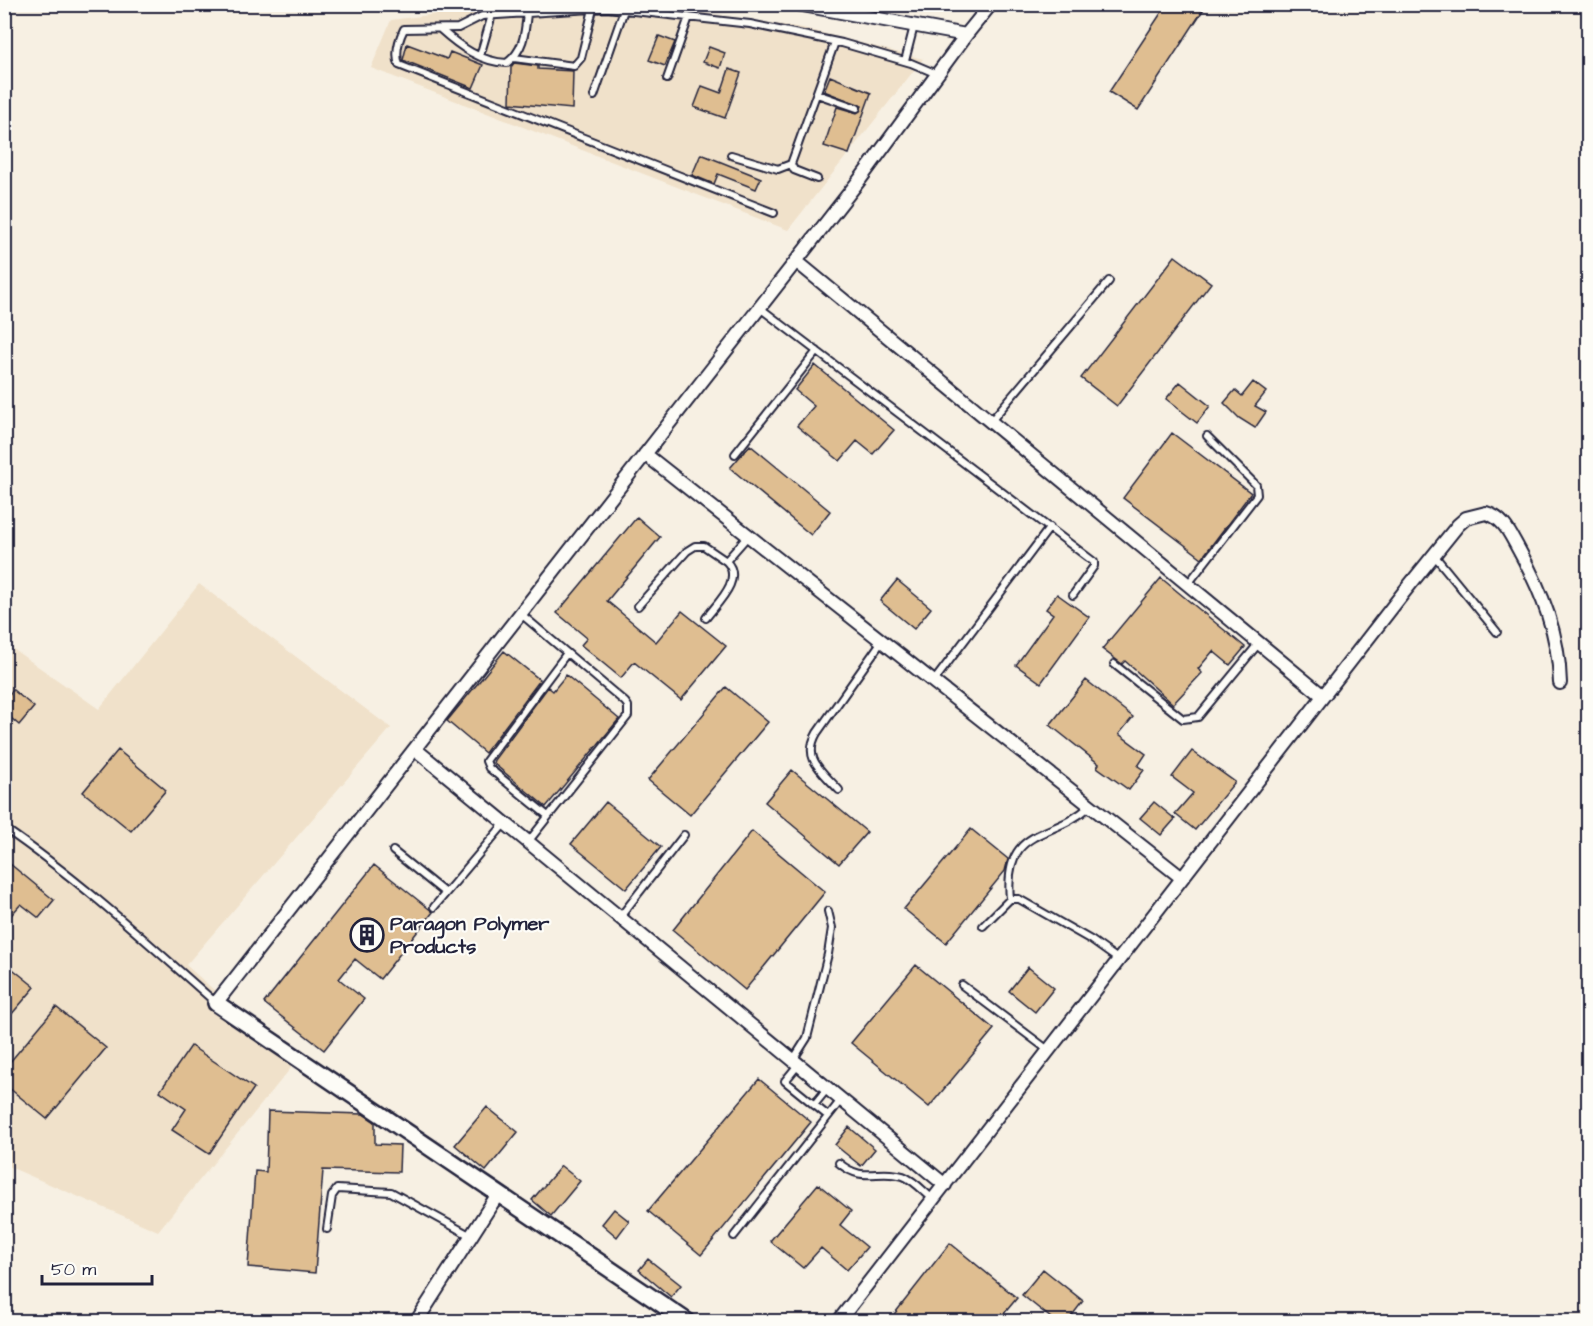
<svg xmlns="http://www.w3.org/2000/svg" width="1593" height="1326" viewBox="0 0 1593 1326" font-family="'Architects Daughter',sans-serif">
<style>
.built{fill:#f0e1ca}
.building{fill:#dfbe91;stroke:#22223b;stroke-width:1.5}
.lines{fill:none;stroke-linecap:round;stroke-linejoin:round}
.service-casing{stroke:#22223b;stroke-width:10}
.minor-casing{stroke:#22223b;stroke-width:16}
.tertiary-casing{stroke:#22223b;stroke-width:20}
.service{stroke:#fdfcf7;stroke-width:6}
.minor{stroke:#fdfcf7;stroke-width:12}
.tertiary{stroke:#fdfcf7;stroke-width:15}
.labels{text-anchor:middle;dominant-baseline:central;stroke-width:4.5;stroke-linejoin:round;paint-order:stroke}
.poi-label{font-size:20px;font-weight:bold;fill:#22223b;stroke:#fdfcf7;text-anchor:start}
</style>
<rect width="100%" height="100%" fill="#f7f0e3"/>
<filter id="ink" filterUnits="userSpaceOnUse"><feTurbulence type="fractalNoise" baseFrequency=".0167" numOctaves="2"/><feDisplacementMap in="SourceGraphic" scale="12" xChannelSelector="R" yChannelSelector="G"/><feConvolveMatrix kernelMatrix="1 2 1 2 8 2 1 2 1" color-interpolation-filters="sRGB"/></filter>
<g filter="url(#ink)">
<path class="built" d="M515,4L659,6L803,28L923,59L788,230L371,68L391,20Z
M199,584L391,728L186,965L295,1063L158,1231L5,1165V659L13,649L99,709Z"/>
<path class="building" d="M1167,4H1207L1138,110L1109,92Z
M659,36L675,42L665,66L649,60Z
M407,44L447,59L450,52L483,65L473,88L403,60Z
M709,47L725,53L720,68L703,62Z
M514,63L538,66V69L573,71L572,109L510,103L511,67Z
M729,69L741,73L725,118L694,107L702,86L721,93Z
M830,76L871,93L849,154L824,146L837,107L857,113L862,106L824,91Z
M701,154L761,178L756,189L718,174L714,184L692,175Z
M1175,256L1211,283L1117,406L1081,378Z
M815,365L894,430L873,454L857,441L840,461L797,426L814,406L795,390Z
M1180,382L1210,406L1197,423L1166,399Z
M1253,382L1266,392L1255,406L1266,412L1255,428L1239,418L1224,403L1235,390L1242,396Z
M1172,433L1251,493L1202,558L1123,498Z
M750,445L830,511L811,535L730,468Z
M637,517L660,537L607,601L656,642L682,611L726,646L681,700L634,662L621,678L581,645L587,638L557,613Z
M1161,578L1245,647L1230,665L1213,651L1198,669L1202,673L1173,704L1125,661L1122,664L1102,649Z
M897,580L931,608L914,629L880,601Z
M1057,594L1089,617L1041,683L1016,665L1053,614L1046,609Z
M504,651L540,680L485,753L447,721Z
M566,675L619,719L546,807L493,763L494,760L548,687L553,691Z
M1086,680L1133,717L1119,734L1146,754L1138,766L1144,770L1129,790L1097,767L1099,764L1050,725Z
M726,687L768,722L690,815L648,780Z
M13,690L34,707L19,725L4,712V699Z
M118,750L166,790L131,831L83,792Z
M1192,751L1235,782L1195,830L1175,814L1193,793L1172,777Z
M792,770L867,832L839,864L765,802Z
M606,802L661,847L626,889L571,844Z
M1154,802L1175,819L1161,835L1140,818Z
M971,829L1008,859L1005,871L946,943L904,909Z
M752,831L825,892L745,990L673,930Z
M4,859L54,900L39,918L21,904L4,923Z
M374,865L433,912L380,979L355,959L339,979L364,999L324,1050L264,1003Z
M4,962L35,987L4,1023Z
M916,965L994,1029L929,1107L851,1043Z
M1028,967L1054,988L1035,1012L1009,991Z
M56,1007L106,1048L47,1119L4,1084V1069Z
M191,1046L254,1088L209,1154L172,1130L186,1109L160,1091Z
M759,1079L811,1122L701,1255L648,1211Z
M487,1107L518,1132L486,1171L455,1145Z
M268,1111L363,1114L375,1122V1144L400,1145L399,1172L323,1170L315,1273L248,1267L255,1171L266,1172Z
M849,1127L875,1149L861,1166L835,1145Z
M561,1166L580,1181L551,1216L532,1200Z
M818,1184L851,1211L840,1225L867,1247L847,1270L821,1248L803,1268L770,1241Z
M614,1209L629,1221L617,1237L602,1224Z
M950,1243L1017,1298L997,1322H888Z
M648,1259L681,1285L671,1297L639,1270Z
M1043,1269L1083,1301L1067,1322H1056L1022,1295Z"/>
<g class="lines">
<defs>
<path id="service" d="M440,29C460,47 481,62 507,63C524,50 525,33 527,13
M480,56L492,15
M514,58L574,66L581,58L593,9
M905,61L914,26
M667,79L689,17
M817,94L857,108
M594,96L624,10
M731,155L778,169L791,164L835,42
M791,164L794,170L817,179
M774,213L399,65C395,53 398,41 404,29L458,28L482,16L607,8L750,24L842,43L911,63L937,74
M760,308L1094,562V566L1073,595
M991,421L1109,281
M735,454L817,351
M1434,555L1497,632
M1188,584L1257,495L1256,485L1207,436
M638,606L687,551L695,546H704L726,561
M521,614L625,702L628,706V716L528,842
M706,618C718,602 744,579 726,561L748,536
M1114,664L1183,719L1198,717L1259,643
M934,681L1050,527
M839,790C822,771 802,759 817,733L882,641
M548,816L489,768L486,761L567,653
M4,828C80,880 148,943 216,1003
M393,851L445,893
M1010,899C1003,824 1051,842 1090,806
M434,907L505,823
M620,917L684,835
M983,926L1010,899H1019L1091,940L1119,960
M962,985L1048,1050
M793,1060L807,1038L828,954L832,928L828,911
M798,1065L785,1081L828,1116
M814,1105L827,1089
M839,1163C864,1184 877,1168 903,1176C914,1180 924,1192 933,1199
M327,1229L332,1196L337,1189L391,1192L471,1236
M734,1236L841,1100"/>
<path id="minor" d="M797,4L966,35
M796,261L1323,696
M645,454L1182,878
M415,749L945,1185
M216,1003L861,178L966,35L991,4
M416,1322L498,1194
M838,1322L1404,592L1458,525L1466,518L1486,513C1504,518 1510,534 1519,550C1542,592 1559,634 1560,683"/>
<path id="tertiary" d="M216,1003L688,1322"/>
</defs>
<use href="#service" class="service-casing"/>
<use href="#minor" class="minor-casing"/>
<use href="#tertiary" class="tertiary-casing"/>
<use href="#service" class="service"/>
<use href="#minor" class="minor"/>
<use href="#tertiary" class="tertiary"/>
</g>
</g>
<defs>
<symbol id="building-ring" viewBox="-11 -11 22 22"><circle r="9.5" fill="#fdfcf7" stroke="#22223b" stroke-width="1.5"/><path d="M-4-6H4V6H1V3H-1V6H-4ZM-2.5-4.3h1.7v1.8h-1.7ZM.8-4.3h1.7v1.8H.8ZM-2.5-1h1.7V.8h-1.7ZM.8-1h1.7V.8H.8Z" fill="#22223b"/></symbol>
</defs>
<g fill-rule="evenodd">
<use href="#building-ring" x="348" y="916" width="38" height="38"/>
</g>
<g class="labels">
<g class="poi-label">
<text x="390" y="924">Paragon Polymer<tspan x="390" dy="23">Products</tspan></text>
</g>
</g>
<rect width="1593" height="1326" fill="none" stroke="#fdfcf7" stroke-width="24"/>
<rect x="12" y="12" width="1569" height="1302" fill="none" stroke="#22223b" stroke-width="2" filter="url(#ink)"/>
<path d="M42 1275v9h110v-9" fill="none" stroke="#22223b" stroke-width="3"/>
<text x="51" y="1275" font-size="18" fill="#22223b" stroke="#fdfcf7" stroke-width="4.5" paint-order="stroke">50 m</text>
</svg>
